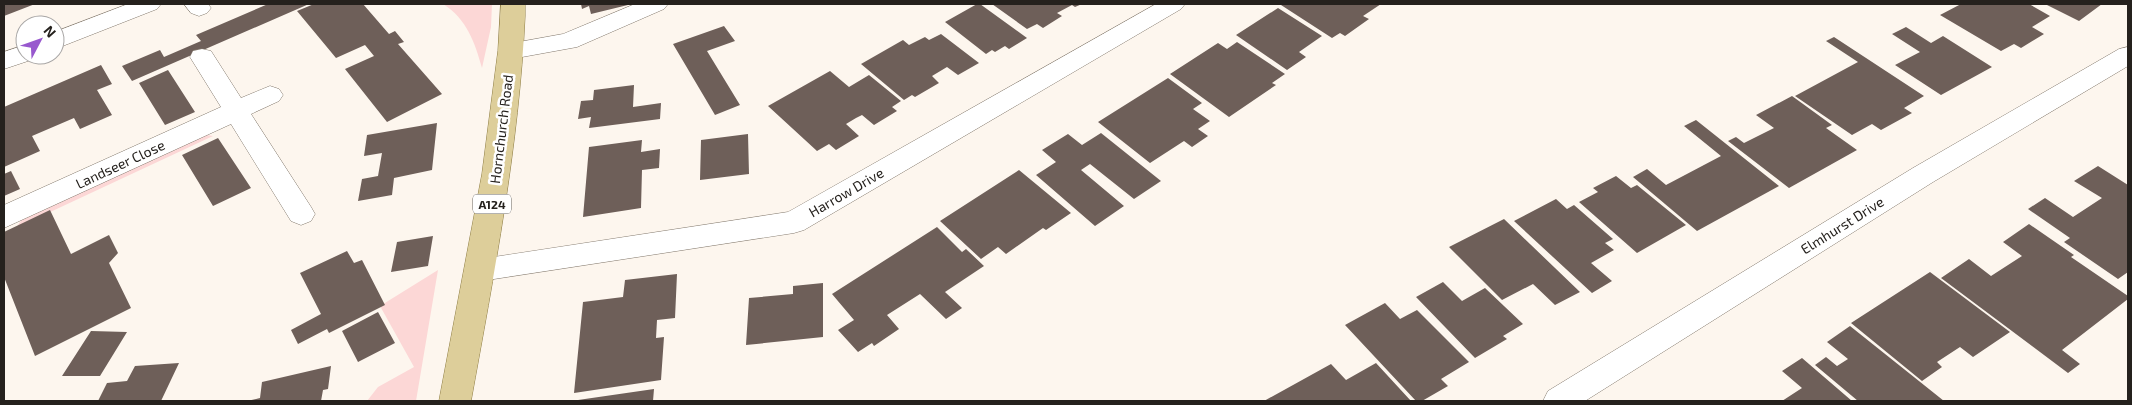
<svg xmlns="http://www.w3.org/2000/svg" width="2132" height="405" viewBox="0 0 2132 405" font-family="'Exo 2',sans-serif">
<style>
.green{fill:#fcd7d6}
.building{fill:#6e5f59}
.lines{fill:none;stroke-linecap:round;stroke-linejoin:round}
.minor-casing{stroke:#83796d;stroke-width:1}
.primary-casing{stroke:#8e7d43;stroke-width:1}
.minor{fill:#fff;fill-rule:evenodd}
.primary{fill:#ddce9a;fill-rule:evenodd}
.labels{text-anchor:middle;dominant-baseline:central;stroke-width:5;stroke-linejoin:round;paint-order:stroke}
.shield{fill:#fff;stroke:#666461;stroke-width:1}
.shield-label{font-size:12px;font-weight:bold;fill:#25211d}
.street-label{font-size:14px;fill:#25211d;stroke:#fff}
</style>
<rect width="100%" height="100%" fill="#fdf6ee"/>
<path class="green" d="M443,4H492L491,27L482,68C475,43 467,19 443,4Z
M207,135L213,136L16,228L24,216Z
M438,270L416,401H367L378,387L414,367L380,306Z"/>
<path class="building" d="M4,4H35L4,16Z
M268,4H309L132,81L122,66L160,50L164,57L201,41L196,35Z
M314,4H363L389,34L395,31L404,42L398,44L442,94L387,122L345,69L374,56L365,45L336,58L297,11Z
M581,4H632L591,14L589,6L582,9Z
M977,4H980L1027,38L1009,49L1005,46L995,52L992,50L986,54L945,22Z
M992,4H1082L1075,7L1072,5L1057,13L1062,16L1043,28L1037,24L1027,29Z
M1283,4H1381L1363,16L1369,19L1345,36L1340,33L1332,38L1281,5Z
M1961,4H2029L2050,16L2032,27L2044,34L2021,48L2014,44L2001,51L1940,15Z
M2045,4H2102L2079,21Z
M1278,8L1322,36L1299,52L1306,57L1287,70L1236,35Z
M724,26L735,41L707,51L740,105L715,115L673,44Z
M1906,27L1931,43L1943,36L1992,67L1941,95L1895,65L1920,52L1892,34Z
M941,34L979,63L958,75L947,67L932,76L939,83L915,97L912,95L904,100L861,64L903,40L909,45L925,37L929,40Z
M1834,37L1924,96L1904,108L1912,113L1881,130L1872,124L1852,135L1795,96L1858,62L1826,41Z
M1237,42L1285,74L1272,83L1276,85L1229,117L1170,74L1218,43L1227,49Z
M101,65L112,84L97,90L112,115L80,129L74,118L32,136L40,151L4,167V107Z
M168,70L195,112L165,125L139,83Z
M830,71L849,87L869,75L901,101L892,107L897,111L874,125L862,115L856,118L846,124L859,136L836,150L829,144L817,151L768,106Z
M1168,78L1202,103L1193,109L1210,121L1198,129L1208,136L1192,147L1184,141L1150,163L1098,122Z
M634,85L633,107L661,103L660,119L589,128L591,117L578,119L581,101L593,100L594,90Z
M1792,96L1832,125L1826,128L1857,150L1789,188L1728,141L1736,137L1744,143L1774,128L1756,115Z
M1696,120L1779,186L1697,231L1633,177L1647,169L1666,185L1721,156L1684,126Z
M437,123L432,170L394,178L392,195L358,201L362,179L378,176L382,153L364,156L367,135Z
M1101,133L1161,181L1134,199L1090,164L1081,170L1124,206L1095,226L1036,175L1056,162L1042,150L1068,134L1082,145Z
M748,134L749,174L700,180L701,140Z
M218,138L251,188L213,206L182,155Z
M642,140L641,152L660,149L659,168L642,170L641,208L583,217L589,147Z
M2098,166L2128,185V272L2118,279L2064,242L2070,238L2028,209L2045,198L2073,217L2102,198L2074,181Z
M1019,170L1071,213L1046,230L1043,228L1006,254L998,247L981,259L940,221Z
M11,171L20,189L4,196V174Z
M1616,176L1631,188L1637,185L1686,225L1637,253L1579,202L1598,192L1593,188Z
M1556,199L1567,209L1574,205L1613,239L1605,243L1614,250L1591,263L1612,281L1592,293L1514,221Z
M50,210L71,254L109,235L118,253L109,263L131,308L35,356L4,277V232Z
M1504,219L1580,292L1555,305L1533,284L1502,300L1449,247Z
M2029,224L2074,255L2071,257L2128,296V299L2062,350L2080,364L2068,373L1941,278L1969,259L1991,276L2022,256L2003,242Z
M937,227L962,252L966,249L984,266L945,292L962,308L946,319L920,294L887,315L899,329L874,346L872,343L858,352L838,330L854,320L832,294Z
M433,236L428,266L391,272L397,242Z
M347,251L354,263L362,260L385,305L329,333L327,329L298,344L291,330L321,314L300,273Z
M1930,272L2010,332L1973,357L1960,347L1937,362L1942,367L1922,381L1851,323Z
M677,274L675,318L657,320L656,338L664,337L661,380L574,393L583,302L623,297L625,280Z
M1443,282L1462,301L1485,288L1523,324L1503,336L1507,339L1475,358L1416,297Z
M823,283V337L746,345L749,298L793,294V286Z
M1385,303L1400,319L1417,310L1469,362L1441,379L1448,386L1422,401H1416L1345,325Z
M378,312L395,343L358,362L342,331Z
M1850,326L1944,401H1858L1815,365L1826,357L1837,366L1848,359L1827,342Z
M91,331L127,332L100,376H62Z
M1802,358L1852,401H1782L1802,388L1782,371Z
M179,363L161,401H98L107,383L127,381L135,366Z
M1376,363L1411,401H1264L1331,364L1346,380Z
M331,366L328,389L323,390L321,401H247L260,398L262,382Z
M654,389L653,401H578V400Z"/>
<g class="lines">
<defs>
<path id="minor" d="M128,4H161L157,9L55,49V32Z
M184,4H208L211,8L207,13L199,16L191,13Z
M635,4H668L664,9L577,47L511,59L502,57L499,51L502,45L563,34Z
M1156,4H1185L1181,9L804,230L794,233L481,281L471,278L467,270L471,262L481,259L788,212Z
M25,45V55H36L34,59L4,69V52Z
M2128,47V66L1933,182L1585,401H1543L1548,391L1913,168L2119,49Z
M202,49L211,51L241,98L270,86L279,89L283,95L279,101L251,114L311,207L315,214L311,221L301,225L291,221L231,124L4,228V205L221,107L190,57L193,51Z"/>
<path id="primary" d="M501,4H525V16C519,145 494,274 471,401H439L482,174L498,51Z"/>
</defs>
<use href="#minor" class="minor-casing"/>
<use href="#primary" class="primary-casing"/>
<use href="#minor" class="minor"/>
<use href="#primary" class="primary"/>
</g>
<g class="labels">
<rect class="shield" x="473" y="194.5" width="38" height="19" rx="4"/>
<g class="shield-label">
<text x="492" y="204">A124</text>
</g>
<g class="street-label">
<text transform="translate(501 129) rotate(-83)">Hornchurch Road</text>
<text transform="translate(120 164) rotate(-25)">Landseer Close</text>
<text transform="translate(846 192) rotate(-30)">Harrow Drive</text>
<text transform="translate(1842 225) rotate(-32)">Elmhurst Drive</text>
</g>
</g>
<rect width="2132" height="405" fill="none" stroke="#25211d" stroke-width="10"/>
<g transform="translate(40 40) rotate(49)"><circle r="24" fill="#ffffff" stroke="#a8a6a5"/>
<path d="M0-4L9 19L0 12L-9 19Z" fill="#9858ce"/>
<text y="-8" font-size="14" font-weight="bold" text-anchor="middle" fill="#25211d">N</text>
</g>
</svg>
